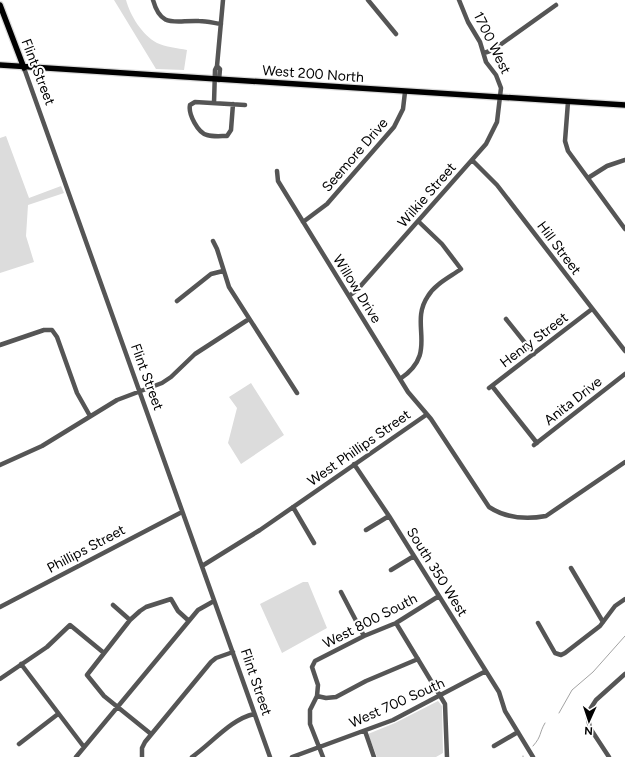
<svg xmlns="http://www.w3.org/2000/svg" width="625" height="757" viewBox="0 0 625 757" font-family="Figtree,sans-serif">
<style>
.park{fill:#dcdcdc}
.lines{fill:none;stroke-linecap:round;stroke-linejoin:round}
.stream{stroke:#a3a3a3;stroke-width:1}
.major-casing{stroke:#dbdbdb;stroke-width:8}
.minor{stroke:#555;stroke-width:4.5}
.major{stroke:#000;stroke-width:5.5}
.labels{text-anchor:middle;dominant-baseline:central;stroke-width:4;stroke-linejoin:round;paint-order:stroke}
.street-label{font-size:14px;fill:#000;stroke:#fff}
</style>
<rect width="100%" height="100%" fill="#fff"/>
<path class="park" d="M114,0H126C130,15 142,35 157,43C165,47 178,48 187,50L184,70L156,69Z
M6,136L29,198L61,186L64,193L28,205L26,236L34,262L0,273V138Z
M251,383L284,435L241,464L228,443L237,408L229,397Z
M303,582H308L327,628L282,653L260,604Z
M438,701L442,706L443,753L436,757H377L368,734L395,723Z"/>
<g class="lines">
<path class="stream" d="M559,713L572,690L593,672L625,636
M533,746C542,736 539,733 545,723
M523,757V756"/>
<defs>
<path id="major" d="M0,5L24,68
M0,65L625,105"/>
</defs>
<use href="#major" class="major-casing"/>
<path class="minor" d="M153,0C161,29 175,20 199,21C206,21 214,23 221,24
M368,0L396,34
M484,53L493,50L556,5
M217,66L220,69L219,80
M24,68L270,757
M568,102L565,141L568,151L625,229
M214,103L215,70L217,66L223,0
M233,104L231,130L227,136C221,136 213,137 207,135C198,133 188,114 190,105L195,102L245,105
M472,160L497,185L625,351
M277,171L278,181L408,392L431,419L489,507C506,518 525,520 546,516L625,462
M588,178L607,166L625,160
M303,222L327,204L394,127L403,109L405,92
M213,241L217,249L229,287L297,393
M349,296L357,290L486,144L497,122L501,88L496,75L486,62L480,42L468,22L459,0
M177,301L211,274L223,271
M506,319L534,354
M0,345L44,330H52L57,337L77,393L90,416
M400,379C440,352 408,325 428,296C435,284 450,277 461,269L442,244L418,221
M492,386L537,443
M489,388L592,309
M534,445L625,374
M354,464L389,516L499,692L505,711L533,757
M0,465L42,446L117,400L162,383L171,377L195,354L249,319
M293,507L314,543
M366,530L389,516
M202,566L260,530L426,415
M571,568L603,622
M391,570L414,556
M341,592L364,636
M113,605L130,620
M0,607L182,512
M396,623L445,704L447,757
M538,623L555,653L561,655L565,653L600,626L615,606L625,599
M21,664L84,747
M0,679L47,647L70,625L104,653
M317,696L326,698L336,697L366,681L418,659
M365,731L374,757
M151,734L104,696L87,675L130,620L140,611L146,607L171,599L178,611L189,621
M19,744L58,714
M494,746L518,732
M76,757L198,610L214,601
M142,757V748L145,742L211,662L216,658L233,652
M192,757C212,743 231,719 254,714
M292,757L393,720L486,671
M323,757L310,724V710L317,696L318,685L312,667L315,661L364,636L396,623L439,596
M609,757L590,728L587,714L596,700L625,674"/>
<use href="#major" class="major"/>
</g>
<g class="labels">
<g class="street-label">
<text transform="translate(492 43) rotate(64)">1700 West</text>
<text transform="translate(38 72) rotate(69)">Flint Street</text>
<text transform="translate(313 74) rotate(4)">West 200 North</text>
<text transform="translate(355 155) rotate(-49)">Seemore Drive</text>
<text transform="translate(427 195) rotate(-49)">Wilkie Street</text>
<text transform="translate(559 248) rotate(53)">Hill Street</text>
<text transform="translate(357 289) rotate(58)">Willow Drive</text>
<text transform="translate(534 340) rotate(-37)">Henry Street</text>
<text transform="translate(147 377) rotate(70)">Flint Street</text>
<text transform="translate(573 401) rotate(-38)">Anita Drive</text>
<text transform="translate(359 448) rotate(-35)">West Phillips Street</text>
<text transform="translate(86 549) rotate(-28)">Phillips Street</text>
<text transform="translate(437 572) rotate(58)">South 350 West</text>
<text transform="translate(370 621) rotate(-27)">West 800 South</text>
<text transform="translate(256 682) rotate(71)">Flint Street</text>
<text transform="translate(397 703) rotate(-24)">West 700 South</text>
</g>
</g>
<g transform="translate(589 721) rotate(183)" stroke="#ffffff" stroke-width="3" paint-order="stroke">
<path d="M0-3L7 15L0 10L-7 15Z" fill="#000000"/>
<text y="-6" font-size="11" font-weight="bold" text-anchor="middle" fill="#000000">N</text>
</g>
</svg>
